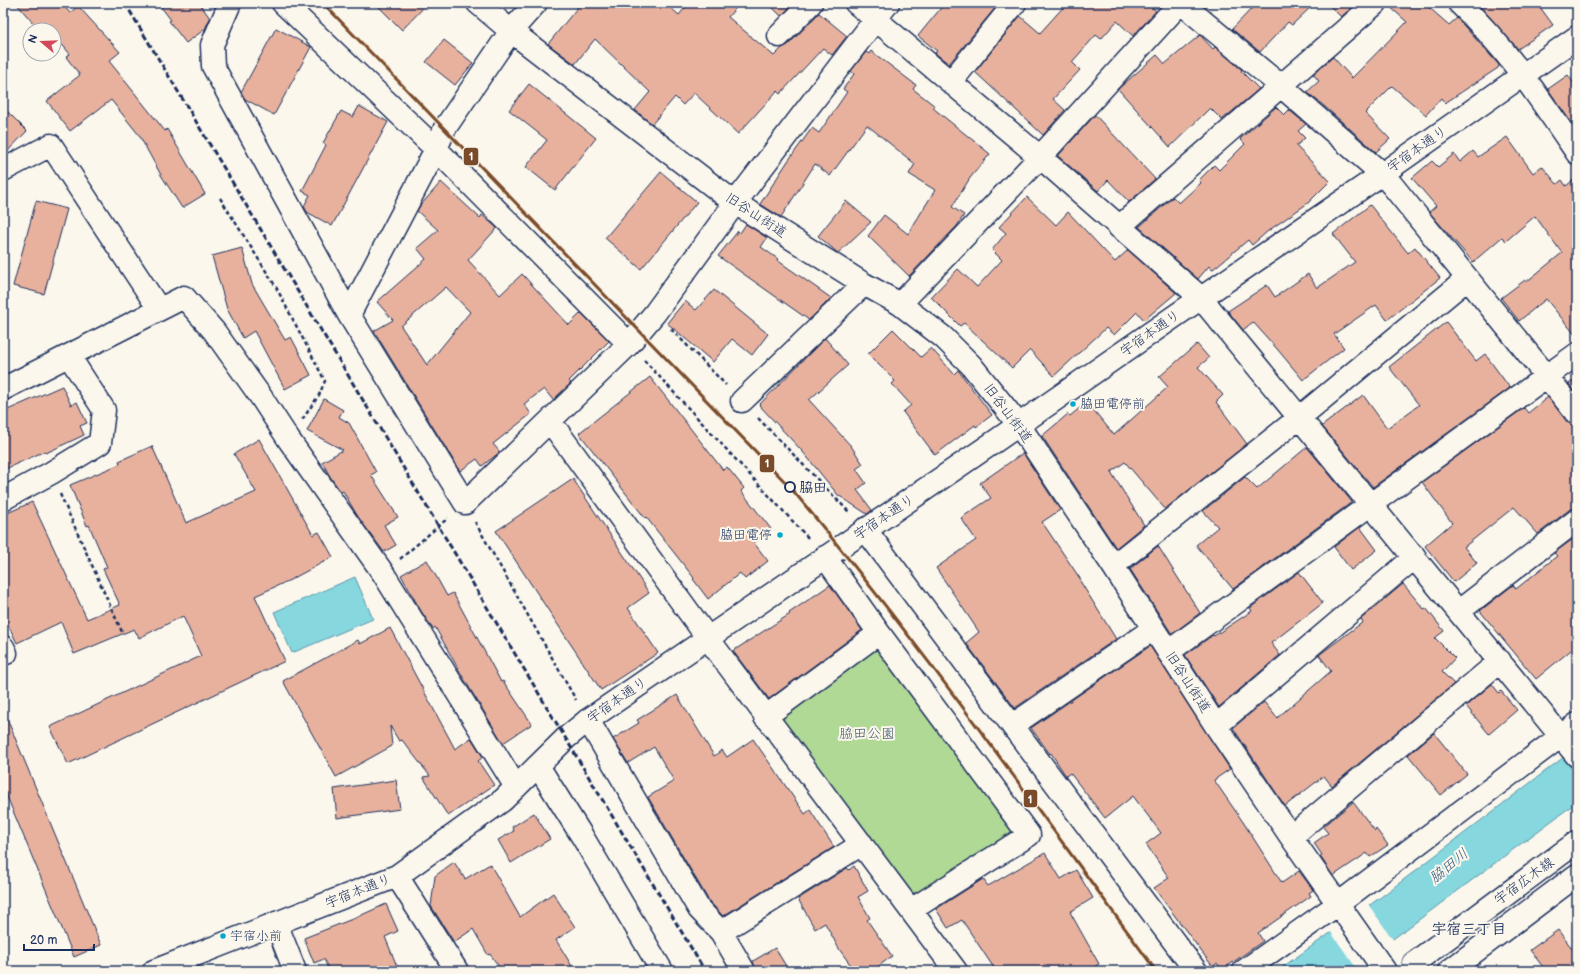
<svg xmlns="http://www.w3.org/2000/svg" width="1580" height="974" viewBox="0 0 1580 974" font-family="'Balsamiq Sans','Klee One',sans-serif">
<style>
.green{fill:#b0d996;stroke:#66847a}
.water{fill:#86d7de;stroke:#5b94ab}
.pier{fill:#fbf7ec}
.building{fill:#e8b19d;stroke:#1b2f5e;fill-rule:evenodd}
.lines{fill:none;stroke-linecap:round;stroke-linejoin:round}
.minor-casing{stroke:#1b2f5e;stroke-width:25}
.tertiary-casing{stroke:#1b2f5e;stroke-width:25}
.path{stroke:#1b2f5e;stroke-width:2.5;stroke-dasharray:4 3;stroke-linecap:butt}
.minor{stroke:#fbf7ec;stroke-width:22}
.tertiary{stroke:#fbf7ec;stroke-width:22}
.rail{stroke:#1b2f5e;stroke-width:3;stroke-dasharray:6 3;stroke-linecap:butt}
.tram-1-casing{stroke:#fbf7ec;stroke-width:6}
.tram-1{stroke:#7a4b2a;stroke-width:3}
.bus-dot{fill:#00a9ce;stroke:#fbf7ec;stroke-width:1.5}
.stop-dot{fill:#fbf7ec;stroke:#1b2f5e;stroke-width:2}
.labels{text-anchor:middle;dominant-baseline:central;stroke-width:4;stroke-linejoin:round;paint-order:stroke}
.bus-label{font-size:13px;fill:#1b2f5e;stroke:#fbf7ec;text-anchor:start}
.street-label{font-size:14px;fill:#1b2f5e;stroke:#fbf7ec}
.stop-label{font-size:14px;font-weight:bold;fill:#1b2f5e;stroke:#fbf7ec;text-anchor:start}
.park-label{font-size:14px;fill:#405a6c;stroke:#fbf7ec}
.water-label{font-size:15px;font-style:italic;fill:#36597e;stroke:#fbf7ec}
.neighbourhood-label{font-size:15px;font-weight:bold;fill:#1b2f5e;stroke:#fbf7ec}
.line-badge{stroke:#fbf7ec;stroke-width:1.5}
.badge-label{font-size:11px;text-anchor:middle;font-weight:bold;fill:#fff}
</style>
<rect width="100%" height="100%" fill="#fbf7ec"/>
<filter id="ink" filterUnits="userSpaceOnUse"><feTurbulence type="fractalNoise" baseFrequency=".025" numOctaves="2"/><feDisplacementMap in="SourceGraphic" scale="8" xChannelSelector="R" yChannelSelector="G"/><feConvolveMatrix kernelMatrix="1 2 1 2 8 2 1 2 1" color-interpolation-filters="sRGB"/></filter>
<g filter="url(#ink)">
<path class="green" d="M879,642L1012,825L1011,837L919,893L906,891L779,721L785,707Z"/>
<path class="water" d="M355,577L373,619L292,653L274,612Z
M1577,747V802L1350,971H1277L1381,897Z"/>
<path class="pier" d="M1368,904L1394,941L1357,969L1330,931Z"/>
<path class="building" d="M16,3H61L70,13L78,6L120,52L109,61L165,131L167,129L205,194L182,208L161,175L139,135L111,100L70,131L47,101L80,75L66,57L70,54L54,35V30H39Z
M158,3H199L210,18L205,29L186,43L169,21L171,20Z
M375,3H428L402,30Z
M581,3H665L679,15L689,3H740L728,17L774,56L782,48L788,45L819,13L847,36L832,55L823,48L780,94L777,91L738,134L694,93L683,105L675,97L652,124L635,110L650,92L595,39L575,64L548,44Z
M768,3H794L781,16Z
M945,3H989L995,8L949,64L935,53L937,51L918,36Z
M1067,3H1147L1156,11L1133,36L1117,21L1101,39L1096,35L1072,62L1080,70L1053,99L1065,110L1043,135L975,72L1020,16L1040,33Z
M1257,3H1315L1292,25L1288,22L1260,52L1232,29Z
M1327,3H1357L1341,17Z
M1388,3H1424L1449,25L1457,18L1499,65L1498,68L1445,103L1441,98L1426,115L1392,86L1365,113L1390,139L1376,152L1324,106L1307,92L1319,81L1313,74L1333,57L1352,78L1407,22L1388,5Z
M1477,3H1537L1553,25L1518,49Z
M276,28L311,47L274,115L245,99L241,92Z
M1200,35L1213,49L1215,47L1242,70L1241,71L1259,89L1222,120L1210,108L1170,147L1118,89L1157,55L1165,64Z
M444,40L473,63L455,85L426,62Z
M871,51L916,85L913,89L935,106L933,108L990,154L970,178L952,207L964,215L957,226L909,276L868,236L884,215L908,234L935,190L909,174L915,164L867,125L830,176L815,164L781,217L760,204L788,161L812,128L819,133L847,92L843,89L854,74L851,71L866,52L869,54Z
M1568,75L1577,88V131L1548,89Z
M529,84L596,138L555,190L526,167L547,140L509,110Z
M359,106L388,122L332,226L307,212L304,206L310,195L302,191L326,145L323,143L341,111L353,117Z
M3,107L27,131L3,156Z
M1276,107L1284,115L1289,110L1306,124L1298,131L1305,138L1296,146L1330,181L1308,203L1268,231L1252,245L1248,240L1212,270L1209,266L1198,279L1139,227L1173,197L1179,203L1201,183L1199,180L1214,165L1219,170L1245,144L1240,139Z
M1095,115L1155,179L1129,202L1108,180L1098,191L1058,156Z
M1507,137L1533,173L1542,166L1557,184L1562,180L1566,186L1577,177V337L1546,299L1519,321L1501,298L1525,280L1526,282L1562,253L1535,216L1506,241L1502,237L1473,262L1429,212L1436,206L1412,178L1432,161L1438,167L1454,154L1460,162L1473,151L1478,157Z
M661,172L697,202L641,269L605,238Z
M441,182L480,218L482,215L497,228L468,260L500,295L522,274L569,325L581,313L609,341L569,381L571,383L553,400L544,389L524,404L531,414L493,444L500,452L482,466L477,459L460,471L374,331L393,320L377,302L426,259L417,248L438,230L417,211L420,206ZM446,287L470,312L427,365L401,326Z
M1027,197L1056,225L1068,212L1115,262L1128,250L1176,293L1144,320L1137,312L1114,335L1106,328L1054,376L1030,350L1012,368L964,323L960,326L931,297L958,269L977,287L1002,260L992,250L1006,233L999,227Z
M36,201L67,209L44,294L13,286Z
M846,201L871,222L838,253L818,236Z
M1370,205L1408,253L1415,247L1440,278L1387,320L1376,305L1334,334L1344,348L1303,380L1278,350L1253,322L1243,330L1228,311L1267,285L1275,297L1308,274L1317,288L1355,262L1333,234Z
M746,224L767,238L761,247L778,259L777,260L831,298L809,320L718,256L738,231L740,233Z
M242,248L252,284L285,340L291,337L311,375L285,389L254,331L243,338L227,309L212,256Z
M714,290L768,334L752,355L732,339L713,362L667,323L685,301L696,310Z
M1446,322L1476,361L1485,354L1510,388L1373,487L1322,426L1363,395L1387,428L1419,405L1389,367Z
M893,329L921,357L931,348L954,374L958,370L992,415L976,427L975,425L935,455L903,412L911,405L892,384L895,381L868,354Z
M825,338L848,365L809,400L851,446L863,464L856,469L866,483L857,490L872,510L867,514L838,495L803,452L759,405Z
M1197,344L1209,358L1198,367L1223,395L1216,402L1247,444L1165,509L1125,462L1111,472L1144,525L1116,548L1042,436L1068,414L1070,416L1087,402L1114,435L1168,387L1159,377Z
M650,377L723,470L727,467L744,488L741,491L771,529L754,543L768,561L745,579L740,573L708,599L693,579L694,578L646,517L645,518L579,433Z
M1577,377V394L1569,384Z
M62,386L71,405L77,402L87,423L80,426L84,435L46,453L45,451L3,470V412Z
M1548,397L1567,422L1572,425L1577,426V508L1569,510L1538,534L1514,507L1464,547L1477,563L1454,582L1425,546L1452,523L1422,482L1524,408L1528,413Z
M324,399L343,410L339,417L349,423L376,472L371,475L398,517L384,525L396,545L384,552L358,517L343,491L341,492L331,478L322,462L343,450L307,431Z
M259,439L313,535L319,532L333,557L290,580L255,596L285,661L68,764L50,727L201,656L183,616L139,638L134,629L74,654L61,622L17,643L3,614V515L32,502L87,619L120,605L103,569L107,567L89,525L87,526L70,485L120,464L119,461L152,446L186,523L256,492L234,454Z
M1307,447L1352,502L1233,589L1196,545L1218,527L1203,511L1245,477L1257,489Z
M1023,453L1060,510L1042,522L1081,580L1080,581L1116,639L1015,708L966,643L979,632L936,568L976,540L961,518L991,498L980,483Z
M573,479L649,593L628,608L658,653L601,690L496,531Z
M1360,527L1377,550L1351,570L1334,547Z
M1577,536V645L1536,679L1480,611L1513,585L1516,589L1557,556L1554,553Z
M1158,546L1200,613L1172,634L1130,569Z
M427,560L447,596L453,593L501,682L503,681L532,724L503,743L464,679L435,627L433,629L421,611L401,575Z
M1299,572L1323,603L1271,643L1280,655L1219,707L1185,655L1213,635L1214,636L1252,611L1250,608Z
M1403,584L1424,609L1426,608L1444,631L1435,638L1455,658L1442,672L1454,684L1332,786L1324,776L1285,806L1233,728L1264,702L1277,718L1331,671L1319,655L1363,622L1361,619Z
M830,585L862,630L769,699L733,651L790,614L789,613Z
M390,628L455,749L471,738L483,757L478,761L494,785L448,816L423,777L430,776L402,740L399,741L390,726L392,746L336,777L283,681L358,640L360,644Z
M1150,646L1230,769L1214,780L1243,822L1282,883L1299,871L1313,890L1309,893L1311,896L1258,933L1263,941L1222,970L1217,963L1213,967L1154,888L1169,878L1146,844L1161,833L1133,796L1105,818L1070,773L1066,776L1051,753L1050,754L1031,728Z
M1492,684L1499,693L1501,691L1517,710L1489,734L1466,706Z
M677,695L714,756L722,750L727,757L753,739L805,814L810,810L834,847L723,916L709,901L648,797L674,781L654,747L628,763L613,739L639,723L637,720Z
M3,709L101,945L74,957L3,787Z
M1434,733L1467,774L1441,795L1408,755Z
M396,780L400,809L337,818L334,789Z
M1353,802L1375,831L1376,829L1388,845L1370,857L1367,853L1333,876L1320,856L1322,855L1314,843L1328,833L1323,827Z
M534,813L550,839L511,863L498,840L514,831L512,827Z
M1045,853L1061,879L1076,870L1093,898L1070,912L1099,964L1087,971H996L962,920L948,928L936,909L983,879L988,886Z
M454,862L465,879L490,864L520,917L553,893L575,927L556,940L575,971H502L490,954L488,955L473,929L454,942L431,906L435,876Z
M854,866L868,891L858,897L870,918L867,920L892,956L872,971H855L839,949L825,923L815,929L798,899L847,868L849,870Z
M386,904L398,931L385,937L399,971H329L324,959L314,963L304,938L355,918Z
M1558,930L1577,955V971H1546L1530,950Z
M775,948L789,971H756L753,961Z"/>
<g class="lines">
<defs>
<path id="minor" d="M230,3L212,45L213,66L349,315L465,503L629,344L655,313L735,203L888,3
M283,3L436,149L629,344
M478,3L511,31L735,203L864,284L900,304L943,337L971,365L1019,425L1113,566L1216,726L1291,837L1385,971
M856,3L1040,157L1201,298L1577,756
M1181,3L1281,86L1382,174L1392,185L1577,414
M1459,3C1506,47 1541,100 1577,153
M779,36L811,3
M951,82L1015,3
M3,170L51,145L159,309
M1119,227L1376,3
M900,304L1040,157L1180,3
M349,315L436,149L445,128L511,31L536,3
M3,389L184,297L214,331L261,397L289,440L383,573L516,787
M742,401L864,284
M550,421L707,637L956,971
M3,499L51,473L100,443L104,410L69,356
M865,529L1196,971
M825,557L879,633L1029,835L911,910
M1113,566L1299,418L1467,279
M1459,611L1577,520
M3,647L6,653
M1168,652L1577,354
M765,717L879,633
M588,720L699,909L721,932L744,971
M1013,725L1153,629
M1216,726L1415,557
M538,766L582,836L662,971
M1291,837L1500,661
M276,923L295,971
M721,932L862,844
M1244,971L1338,904L1577,724
M1449,971L1577,875"/>
<path id="tertiary" d="M397,876L457,971
M1414,963L1577,842
M154,971L397,876L503,800L566,738L588,720L997,440L1175,316L1382,174L1577,37"/>
</defs>
<use href="#minor" class="minor-casing"/>
<use href="#tertiary" class="tertiary-casing"/>
<path class="path" d="M220,198L276,287L325,381L319,395L302,420
M671,329L726,385
M644,360L810,540
M758,418L850,513
M60,494L122,632
M475,522L576,700
M400,559L448,518"/>
<use href="#minor" class="minor"/>
<use href="#tertiary" class="tertiary"/>
<path class="rail" d="M125,3L705,971"/>
<defs>
<path id="tram-1" d="M323,3L790,487C919,642 1037,808 1156,971"/>
</defs>
<use href="#tram-1" class="tram-1-casing"/>
<use href="#tram-1" class="tram-1"/>
</g>
</g>
<g class="bus-dot">
<circle cx="1073" cy="404" r="3.5"/>
<circle cx="780" cy="535" r="3.5"/>
<circle cx="223" cy="936" r="3.5"/>
</g>
<circle class="stop-dot" cx="790" cy="487" r="5"/>
<g class="labels">
<g class="bus-label">
<text x="1080" y="404">脇田電停前</text>
<text x="772" y="535" text-anchor="end">脇田電停</text>
<text x="230" y="936">宇宿小前</text>
</g>
<g class="street-label">
<text transform="translate(1417 149) rotate(-35)">宇宿本通り</text>
<text transform="translate(756 215) rotate(33)">旧谷山街道</text>
<text transform="translate(1150 333) rotate(-35)">宇宿本通り</text>
<text transform="translate(1008 413) rotate(53)">旧谷山街道</text>
<text transform="translate(884 517) rotate(-34)">宇宿本通り</text>
<text transform="translate(1188 682) rotate(57)">旧谷山街道</text>
<text transform="translate(617 700) rotate(-35)">宇宿本通り</text>
<text transform="translate(1524 881) rotate(-36)">宇宿広木線</text>
<text transform="translate(358 891) rotate(-22)">宇宿本通り</text>
</g>
<g class="stop-label">
<text x="799" y="487">脇田</text>
</g>
<g class="park-label">
<text x="867" y="733">脇田公園</text>
</g>
<g class="water-label">
<text transform="translate(1449 866) rotate(-39)">脇田川</text>
</g>
<g class="neighbourhood-label">
<text x="1469" y="929">宇宿三丁目</text>
</g>
</g>
<g class="line-badge">
<rect x="463" y="147" width="16" height="19" rx="4" fill="#7a4b2a"/>
<rect x="759" y="454" width="16" height="19" rx="4" fill="#7a4b2a"/>
<rect x="1023" y="789" width="15" height="19" rx="4" fill="#7a4b2a"/>
</g>
<g class="badge-label">
<text x="471" y="160">1</text>
<text x="767" y="467">1</text>
<text x="1030" y="803">1</text>
</g>
<rect width="1580" height="974" fill="none" stroke="#fbf7ec" stroke-width="16"/>
<rect x="8" y="8" width="1564" height="958" fill="none" stroke="#1b2f5e" stroke-width="1.5" filter="url(#ink)"/>
<g transform="translate(42 42) rotate(289)"><circle r="19" fill="#fbf7ec" stroke="#a1a7b3"/>
<path d="M0-3L7 15L0 10L-7 15Z" fill="#d1495b"/>
<text y="-6" font-size="11" font-weight="bold" text-anchor="middle" fill="#1b2f5e">N</text>
</g>
<path d="M24 944v6h70v-6" fill="none" stroke="#1b2f5e" stroke-width="2"/>
<text x="30" y="944" font-size="12" fill="#1b2f5e" stroke="#fbf7ec" stroke-width="3" paint-order="stroke">20 m</text>
</svg>
